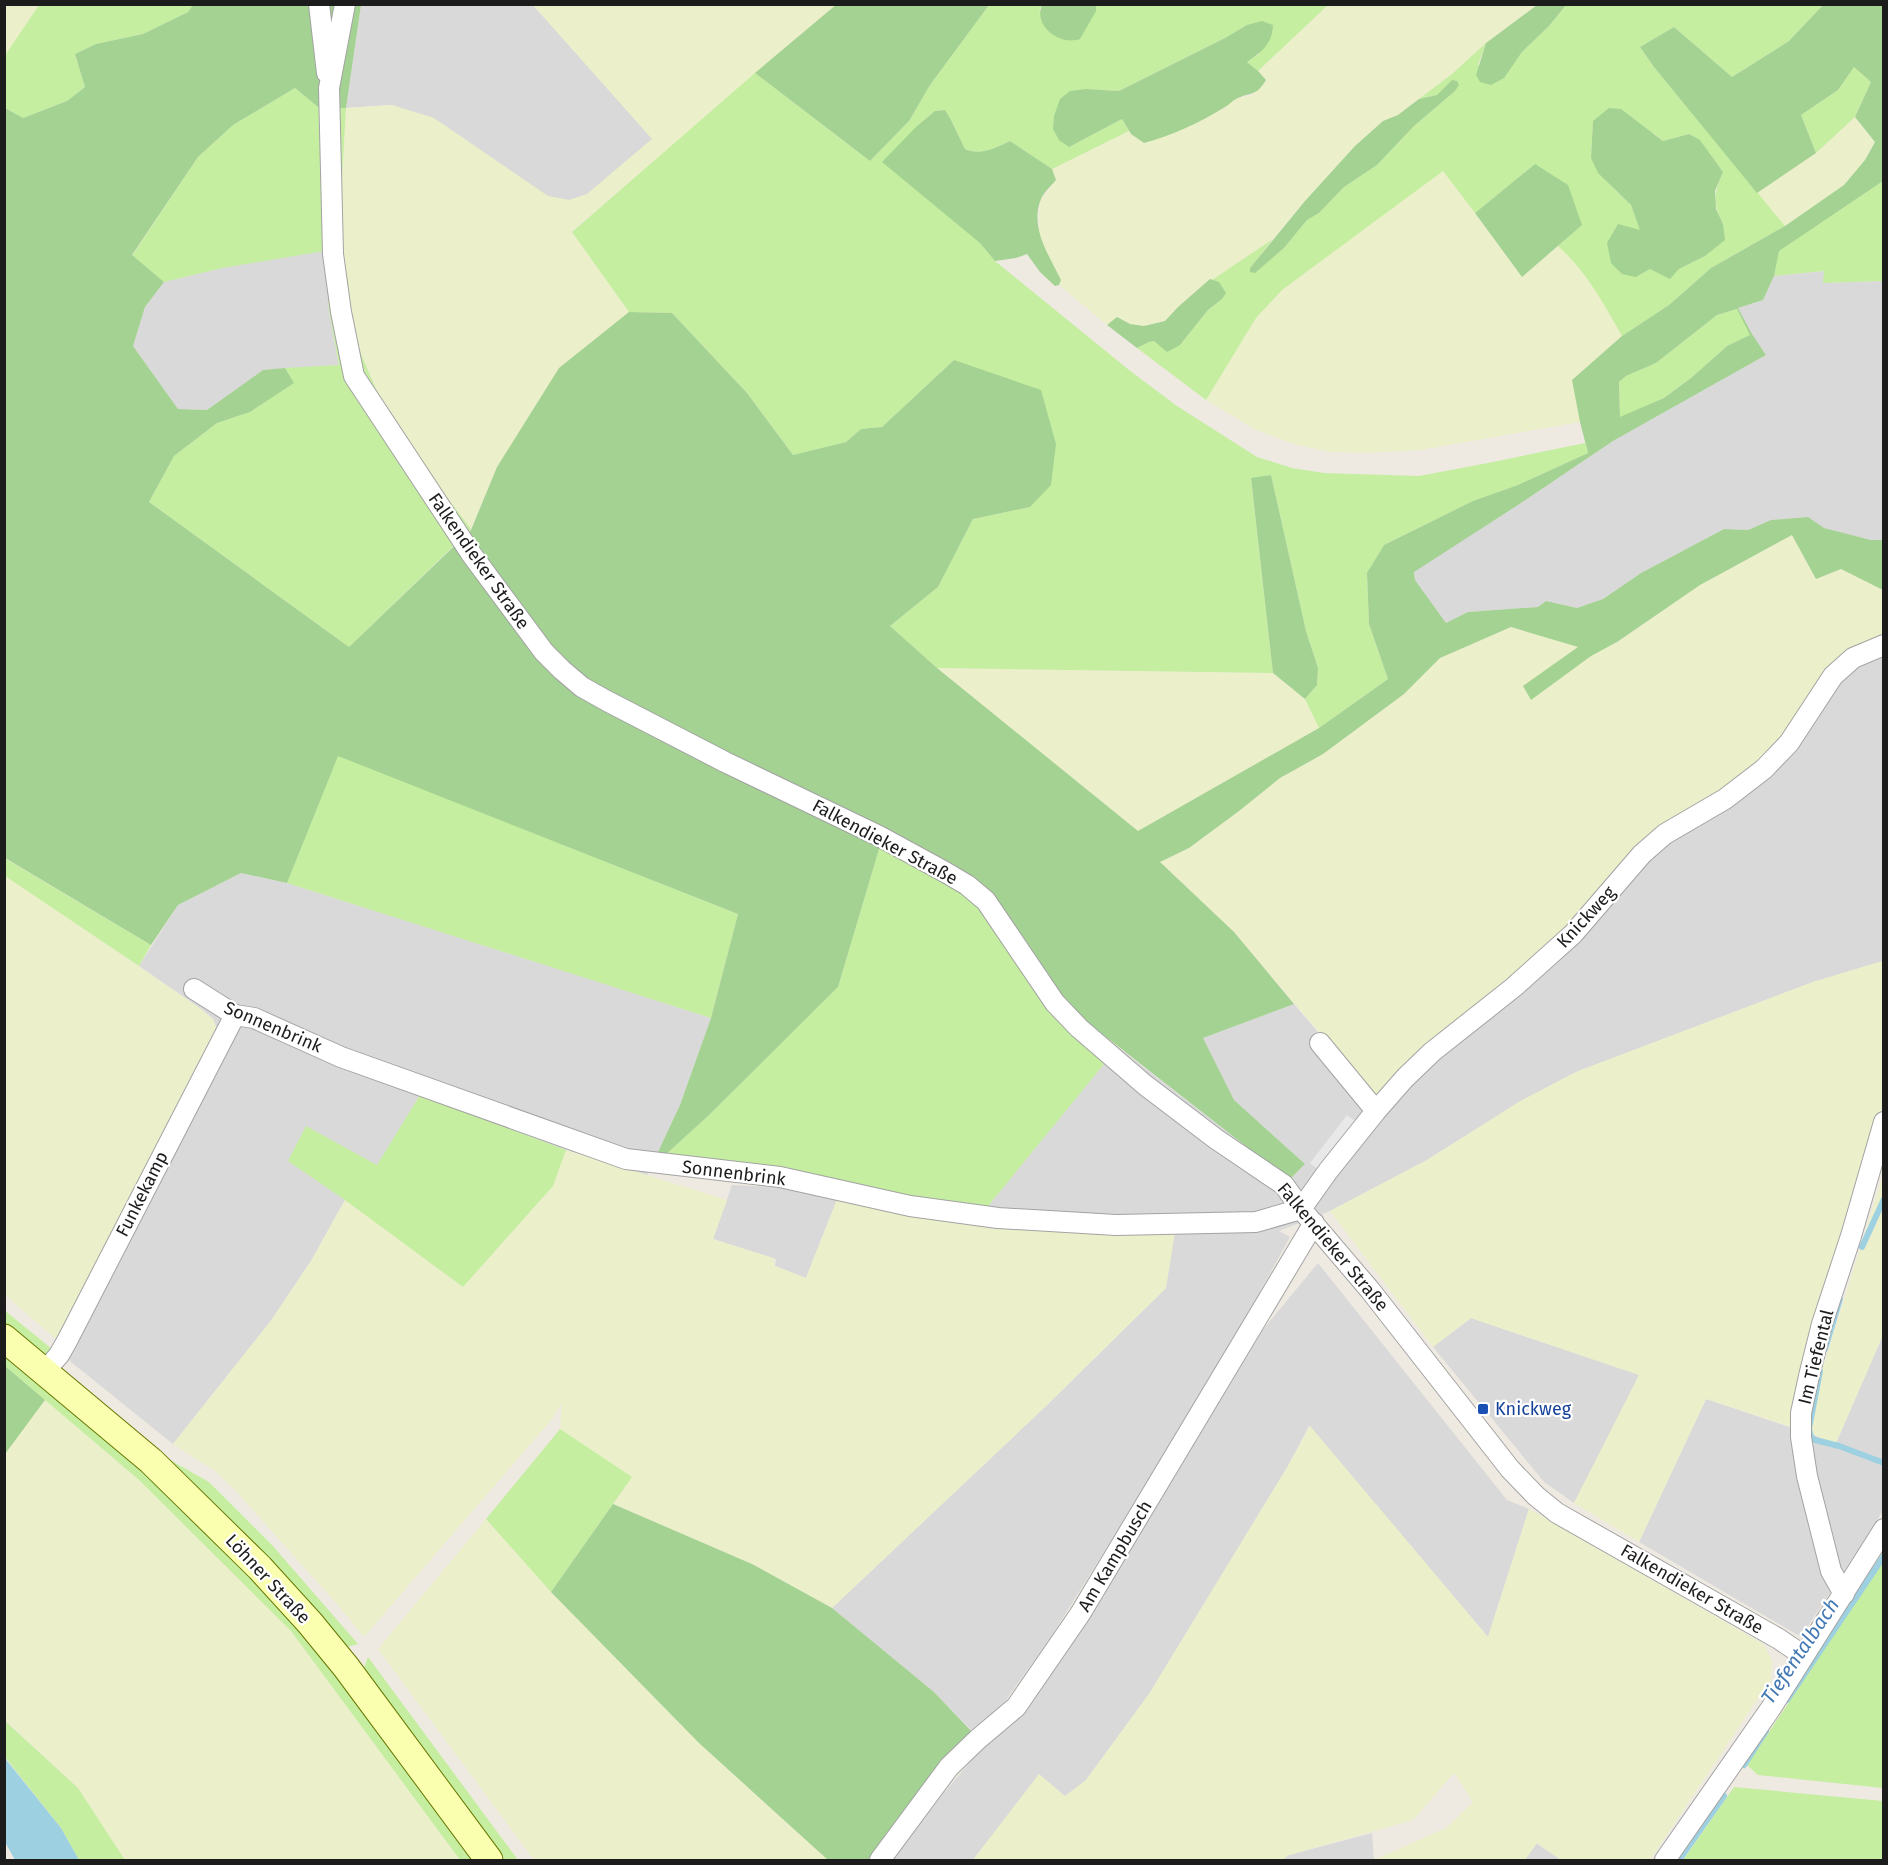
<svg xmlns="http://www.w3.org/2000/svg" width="1888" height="1865" viewBox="0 0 1888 1865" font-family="'Fira Sans',sans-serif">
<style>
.residential{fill:#dad9d9}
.farmland{fill:#ecf0ca}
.grass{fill:#c5eea1;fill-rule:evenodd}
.forest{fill:#a3d292;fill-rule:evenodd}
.parking{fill:#e8e8e8}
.water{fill:#9dd0e1}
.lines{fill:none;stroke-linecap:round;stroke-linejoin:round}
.stream{stroke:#9dd0e1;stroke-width:6}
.street-casing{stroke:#a3a3a3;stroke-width:22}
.secondary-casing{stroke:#677700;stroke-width:29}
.street{stroke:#fff;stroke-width:20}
.secondary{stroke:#f9ffaf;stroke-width:27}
.transit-dot{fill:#1a4fb4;stroke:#fff;stroke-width:2}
.labels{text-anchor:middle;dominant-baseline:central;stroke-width:4.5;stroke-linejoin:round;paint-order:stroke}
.street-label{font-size:18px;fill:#1c1c1c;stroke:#fff}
.transit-label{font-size:18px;fill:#164399;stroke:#fff;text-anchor:start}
.water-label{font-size:20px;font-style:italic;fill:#4178b4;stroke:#fff}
</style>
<rect width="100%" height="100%" fill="#efeae1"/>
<path class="residential" d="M361,5H533L653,139L587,195L569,201L548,196L392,105L346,108Z
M324,250L329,311L339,365L263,370L207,410L178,409L133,346L145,307L164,282L222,268Z
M1825,271L1823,283L1883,281V540H1871L1823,528L1808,517L1771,520L1748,530L1724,529L1641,573L1603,599L1577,608L1546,601L1538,607L1468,612L1446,623L1415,580L1414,571L1518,505L1613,441L1766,355L1752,334L1738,308L1763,300L1774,276Z
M1883,639V961L1813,982L1576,1072L1519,1102L1427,1160L1330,1211L1279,1231L1290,1237L1257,1297L1122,1523L1051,1637L1001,1707L971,1730L934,1692L832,1608L1046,1406L1166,1288L984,1211L1118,1047L1289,1180L1305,1164L1234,1100L1203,1038L1294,1004L1374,1098L1570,929L1634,848L1663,826Z
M241,873L287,883L711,1018L680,1105L647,1175L566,1150L420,1095L377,1165L288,1161L345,1200L311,1261L270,1322L173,1444L66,1358L167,1164L216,1027L213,1019L201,1009L139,966L178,905Z
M732,1185L798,1188L838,1197L806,1278L775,1266L776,1259L713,1239Z
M1318,1263L1507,1500L1529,1509L1488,1637L1309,1426L1288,1466L1149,1694L1086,1780L1065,1797L1039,1775L973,1860H893L943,1794L987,1742L1021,1714L1094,1610L1250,1345Z
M1471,1318L1640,1375L1574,1503L1544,1482L1433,1347Z
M1883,1335V1511L1801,1637L1639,1542L1706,1399L1836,1443Z
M1372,1833L1374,1860H1282L1289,1855Z
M1536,1843L1561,1860H1525Z"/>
<path class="farmland" d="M5,5H39L5,57Z
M533,5H837L572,231L629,312L559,368L497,467L471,529L425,469L394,423L375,387L356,342L348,304L340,214L346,108L392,105L434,118L548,196L569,200L587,194L652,139Z
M1328,5H1537L1486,43L1452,74L1398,115L1383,121L1355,146L1305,201L1273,239L1212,280L1210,279L1178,307L1165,321L1144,326L1130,324L1117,317L1107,325L1059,285L1061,280L1046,253L1039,233V215L1040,201L1056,180L1052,169L1129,131L1131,134L1189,126L1226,107L1235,99L1252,95L1266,80L1258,71Z
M1855,117L1875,142L1865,160L1844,185L1785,226L1757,193L1816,153Z
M1443,170L1522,277L1558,246L1571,257L1597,292L1622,336L1573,380L1580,422L1420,450L1368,453L1330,452L1294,444L1254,429L1206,400L1256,318L1282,290Z
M1792,535L1816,579L1841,569L1883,590V639L1784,735L1758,763L1721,794L1663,826L1634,848L1571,929L1375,1098L1234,932L1160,862L1189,848L1239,811L1280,778L1323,754L1404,694L1440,658L1511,627L1579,647L1524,686L1617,642L1700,585Z
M937,668L1273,673L1305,699L1319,728L1138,831Z
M4,876L36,896L201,1009L213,1019L216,1027L57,1340L5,1295Z
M1883,961V1103L1792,1427L1706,1399L1639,1542L1574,1503L1639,1375L1471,1318L1433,1347L1330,1211L1427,1160L1519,1102L1576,1072L1813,982Z
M566,1150L727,1200L713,1239L773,1258L775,1266L806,1278L838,1197L897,1211L972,1225L1111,1233L1175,1232L1166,1288L1046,1406L832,1608L752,1564L613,1504L631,1477L560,1429L562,1403L552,1419L364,1637L337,1604L235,1490L215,1471L173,1444L270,1322L311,1261L345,1200L463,1287L553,1186Z
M1883,1175V1335L1836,1443L1811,1434L1814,1396Z
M45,1400L138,1479L291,1631L460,1860H125L78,1788L5,1720L4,1454Z
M1310,1426L1488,1637L1529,1509L1763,1644L1772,1660L1771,1679L1650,1860H1561L1537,1843L1525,1860H1374L1446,1828L1473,1802L1454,1773L1413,1820L1289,1855L1282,1860H973L1039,1774L1065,1796L1086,1780L1149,1694L1288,1466Z
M486,1519L551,1592L699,1743L828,1860H534L378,1649Z"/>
<path class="grass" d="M1171,4L1328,5L1258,71L1247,62L1260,53L1247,25L1225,38L1119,91L1086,89L1069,147L1122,119L1129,131L1052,169L1010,141C996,148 979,156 965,149L951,120L944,110L935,111L917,126L980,243L995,261L1129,370L1177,406L1257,457L1292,468L1324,473L1419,476L1488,463L1585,443L1588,453L1518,485L1473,501L1384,545L1367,574L1369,624L1388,679L1319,728L1305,699L1317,685L1318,668L1306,631L1271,475L1251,479L1273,673L937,668L890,626L938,587L973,519L1030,507L954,360L882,427L861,429L846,442L793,455L747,393L672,313L629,312L572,232L755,73L870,161L909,121L930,85L989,5H1042L1039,11H1096V5Z
M39,5H193L188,12L143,34L96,44L75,54L85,87L67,101L23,118L5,108L4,57Z
M1566,5H1823L1789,41L1732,77L1674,27L1640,47L1654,67L1785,226L1711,268L1669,305L1622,336C1604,304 1586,271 1558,246L1582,224L1535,164L1475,213L1443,171L1282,290L1256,318L1206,400L1137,348L1149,342L1155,341L1159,344L1180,345L1208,310L1222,299L1219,282L1212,280L1273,239L1250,268L1255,272L1284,248L1307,220L1319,213L1344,187L1377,165L1414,126L1455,91L1419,99L1452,74L1486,43L1478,65L1504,77L1522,52L1549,26ZM1593,122L1655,134L1663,141L1689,134L1700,141L1723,172C1714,193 1712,202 1723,224L1705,256L1679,269L1670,278L1650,269L1636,277L1641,231L1631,205L1614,189L1591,158Z
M1854,67L1871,82L1855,117L1816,153L1801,115L1838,90Z
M295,88L318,107L346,108L340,214L348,304L356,342L375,387L394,423L425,469L471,529L349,647L149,502L174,456L217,423L250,412L293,382L285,368L339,365L329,311L324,251L222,268L164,282L132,256L198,157L233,125Z
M1883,181L1882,281L1823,283L1824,271L1774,276L1778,251Z
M1737,309L1751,335L1727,346L1691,378L1664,398L1620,418L1619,382L1626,376L1656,363L1717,315Z
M337,755L738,914L711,1018L287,883Z
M885,829L950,866L1087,1022L1118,1047L984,1211L664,1156L707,1117L838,987Z
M4,858L151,945L139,966L5,876Z
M420,1095L566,1150L553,1186L463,1287L345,1200L288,1161L306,1126L377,1165Z
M4,1310L52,1349L50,1354L38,1353L5,1326Z
M4,1353L144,1471L279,1602L336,1672L475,1860H460L291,1631L138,1479L5,1366Z
M64,1370L172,1461L209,1482L272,1545L358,1644L343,1648L65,1375Z
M560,1429L632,1477L551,1592L486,1519Z
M1883,1561V1788L1758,1775L1747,1765Z
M368,1657L518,1860H501L362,1673Z
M4,1720L78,1788L125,1860H79L61,1828L5,1757Z
M1734,1787L1883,1801V1860H1683Z"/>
<path class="forest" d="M837,4L989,5L930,85L909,121L870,161L755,73Z
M193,5H361L346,108L318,107L295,88L233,125L198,157L132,255L164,282L145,307L133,346L178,409L207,410L263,370L285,368L294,383L250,412L217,423L174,456L149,502L349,647L471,530L497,467L559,368L629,312L672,313L747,393L793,455L846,442L861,429L882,427L954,360L1041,390L1056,444L1051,485L1030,507L973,519L938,587L890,626L937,668L1138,831L1319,728L1388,679L1369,624L1367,573L1384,545L1473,501L1518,485L1588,453L1580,422L1572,380L1622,336L1669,305L1711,268L1785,226L1844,185L1865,160L1875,142L1855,117L1871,82L1854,67L1838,90L1801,115L1816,153L1757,193L1654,67L1640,47L1674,27L1732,77L1789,41L1823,5H1883V181L1779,251L1774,276L1763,300L1738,308L1752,334L1766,355L1613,441L1518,505L1414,572L1415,580L1446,623L1468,612L1538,607L1546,601L1577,608L1603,599L1641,573L1724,529L1748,530L1771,520L1808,517L1824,528L1871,540H1883V590L1841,569L1816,579L1792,535L1700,585L1617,642L1591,656L1531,700L1523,686L1578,647L1511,627L1440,658L1404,694L1323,754L1280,778L1239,811L1189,848L1160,862L1234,932L1294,1004L1203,1038L1234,1100L1305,1164L1289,1180L1087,1022L1040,970L992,895L885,829L838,987L707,1117L664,1156L657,1154L680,1105L711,1018L738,914L338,756L287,883L241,873L178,905L151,945L5,858V108L23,118L67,101L85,87L75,54L96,44L143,34L188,12ZM1737,309L1750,335L1727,346L1691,378L1664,398L1620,417L1619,382L1626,376L1656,363L1717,315Z
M1042,5H1096V11L1080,39C1060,46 1033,26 1042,5Z
M1537,5H1566L1549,26L1522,52L1504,78L1491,85L1480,82L1476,75L1486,43Z
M1262,21L1273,25C1272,45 1262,51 1247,62L1258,71L1266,80C1255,98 1251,91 1236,99C1232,101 1229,105 1225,107C1201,122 1171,136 1144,143L1131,134L1122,119L1069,147L1059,140L1053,129L1054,116L1060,99L1070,91L1086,89L1119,91L1225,38L1247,25Z
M1452,80L1457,81L1459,85L1455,91L1414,126L1377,165L1344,187L1319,213L1307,220L1284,248L1255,273L1250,272V268L1305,201L1355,146L1383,121L1398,115L1419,99L1437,95Z
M1609,108L1621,109L1663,141L1689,134L1700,140L1723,172L1715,191L1716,209L1723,224L1725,240L1705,256L1679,269L1670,279L1650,269L1636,277L1622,274L1611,263L1607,243L1618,224L1640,230L1631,205L1598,173L1591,158L1593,121Z
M945,110L951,120L965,149C979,156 996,148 1010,141L1052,169L1056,180C1051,186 1044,192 1041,199C1029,227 1050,257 1061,280L1059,285L1055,286L1040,272L1027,254L1016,258L995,261L980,243L882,162L917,126L935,111Z
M1535,164L1568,185L1582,225L1522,277L1475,213Z
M1210,279L1219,282L1226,293L1222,299L1208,310L1180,345L1167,352L1154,341L1149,342L1137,348L1107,325L1117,317L1130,324L1144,326L1165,321L1178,307Z
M1271,475L1306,631L1318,668L1317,685L1305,699L1273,673L1251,478Z
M5,1366L45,1400L5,1454Z
M613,1504L752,1564L832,1608L934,1692L974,1734L881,1848L868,1860H828L699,1743L551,1592Z"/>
<path class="parking" d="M1347,1115L1358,1123L1320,1171L1310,1163Z"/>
<path class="water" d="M4,1757L61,1828L79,1860H15L5,1842Z"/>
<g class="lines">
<path class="stream" d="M1862,1247L1884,1199
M1825,1349L1840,1299
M1820,1371L1809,1429L1811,1437L1815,1440L1839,1446L1884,1463
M1787,1700L1884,1556
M1744,1765L1766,1731
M1679,1860L1724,1796"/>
<defs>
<path id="street" d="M319,4L327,73
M345,4L329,88L333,254L341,312L354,376L472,555L544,652L562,670L582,687L607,701L725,762L879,836L945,872L967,885L986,901L1055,1003L1079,1028L1145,1085L1216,1139L1284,1185L1301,1209L1370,1290L1510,1469L1536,1496L1557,1513L1779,1639L1804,1656
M194,989L235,1015L254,1018L341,1057L626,1159L780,1177L910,1206L998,1218L1116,1225L1256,1222L1301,1209
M1320,1043L1376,1111
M1301,1209L1328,1171L1376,1111L1405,1078L1432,1052L1514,987L1573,934L1642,854L1665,834L1725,799L1764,769L1789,743L1833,676L1853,658L1884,645
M45,1371L59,1355L67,1341L235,1015
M1844,1594L1831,1571L1807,1476L1801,1437V1413L1809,1376L1822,1324L1851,1236L1884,1122
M880,1860L949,1767L978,1739L1016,1707L1080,1614L1314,1223
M1665,1860L1771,1708L1884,1529"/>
<path id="secondary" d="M4,1338L151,1461L260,1568L310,1623L346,1667L489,1860"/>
</defs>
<use href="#street" class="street-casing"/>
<use href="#secondary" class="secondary-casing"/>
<use href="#street" class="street"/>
<use href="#secondary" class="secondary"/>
</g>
<rect class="transit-dot" x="1477" y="1403" width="12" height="12" rx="3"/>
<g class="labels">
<g class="street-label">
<text transform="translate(479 561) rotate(55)">Falkendieker Straße</text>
<text transform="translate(885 842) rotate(28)">Falkendieker Straße</text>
<text transform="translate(1586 917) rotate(-47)">Knickweg</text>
<text transform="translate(273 1027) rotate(23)">Sonnenbrink</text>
<text transform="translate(734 1173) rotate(7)">Sonnenbrink</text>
<text transform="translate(142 1194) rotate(-63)">Funkekamp</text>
<text transform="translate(1333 1247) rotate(50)">Falkendieker Straße</text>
<text transform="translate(1816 1357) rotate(-76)">Im Tiefental</text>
<text transform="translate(1115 1556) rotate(-59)">Am Kampbusch</text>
<text transform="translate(268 1579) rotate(47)">Löhner Straße</text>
<text transform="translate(1692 1589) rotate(30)">Falkendieker Straße</text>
</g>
<g class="transit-label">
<text x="1495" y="1409">Knickweg</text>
</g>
<g class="water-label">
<text transform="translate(1800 1651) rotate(-56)">Tiefentalbach</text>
</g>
</g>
<rect width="1888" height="1865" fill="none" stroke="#1c1c1c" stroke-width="12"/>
</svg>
